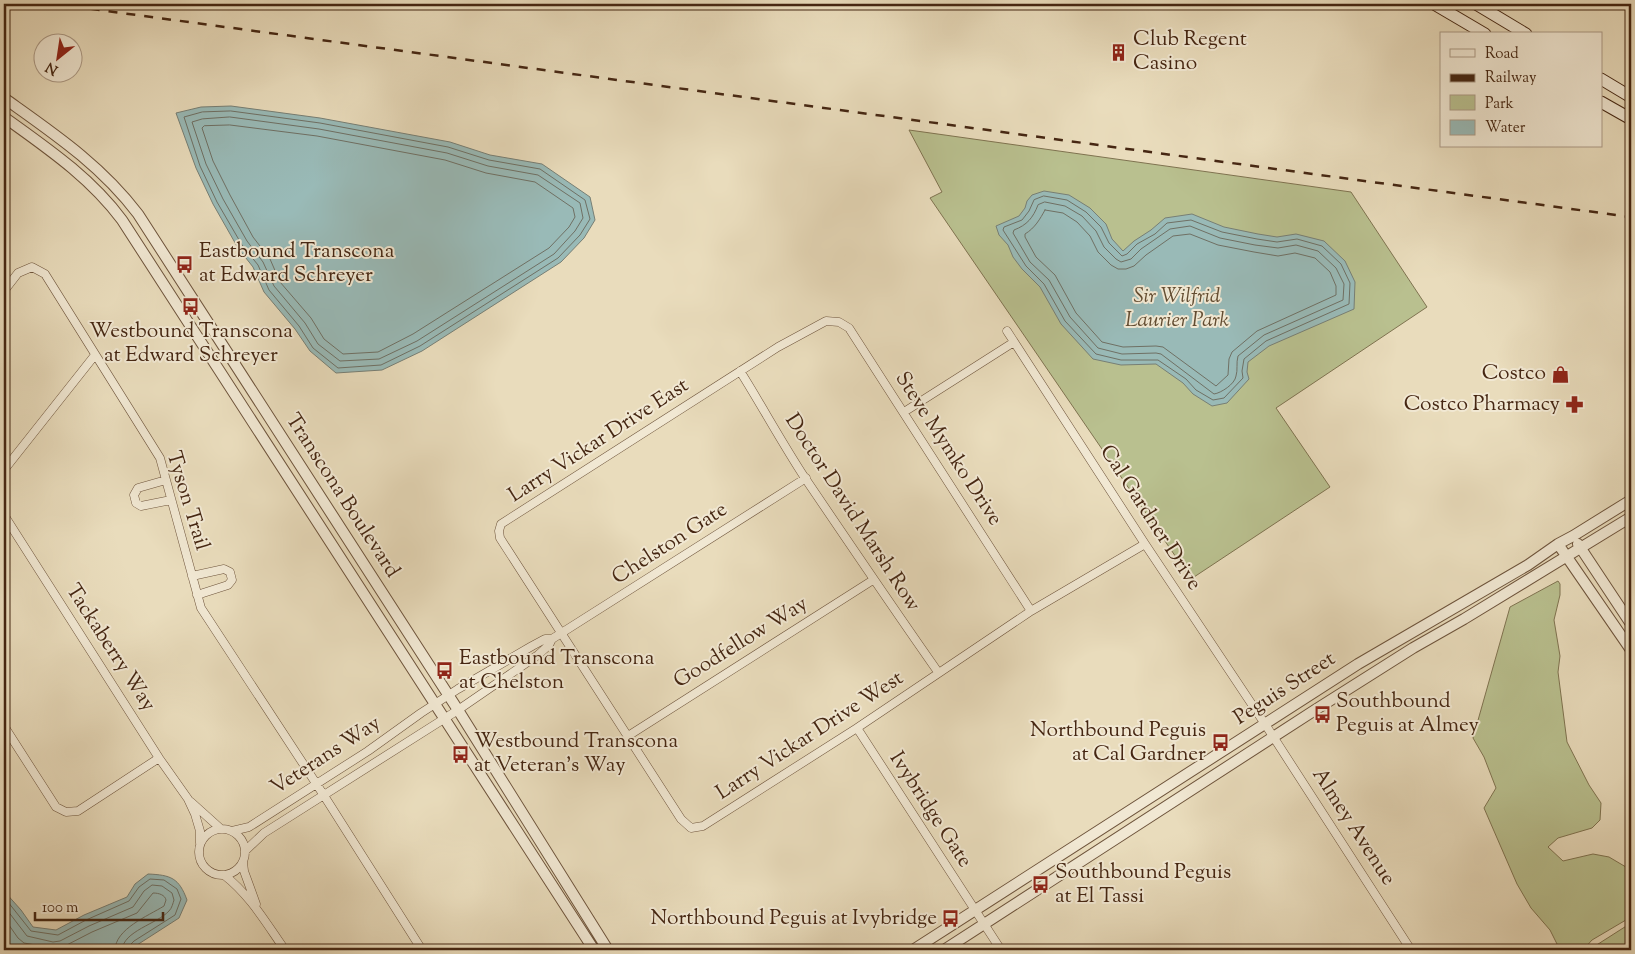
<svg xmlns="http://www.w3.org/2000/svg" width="1635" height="954" viewBox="0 0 1635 954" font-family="'Sorts Mill Goudy',serif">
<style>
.green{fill:#b9c08f;stroke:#7f7350}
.water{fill:#99bab7;stroke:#777f75}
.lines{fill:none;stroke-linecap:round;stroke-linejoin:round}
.shore{stroke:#6f7064;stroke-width:1}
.minor-casing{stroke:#6e543c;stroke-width:9}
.tertiary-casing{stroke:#6e543c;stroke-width:12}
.secondary-casing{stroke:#452612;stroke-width:13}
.minor{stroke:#f1e8d3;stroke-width:8}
.tertiary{stroke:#f1e8d3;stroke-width:10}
.secondary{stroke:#f1e8d3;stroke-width:11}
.rail{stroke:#452612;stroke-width:2.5;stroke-dasharray:9 9;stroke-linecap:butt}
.labels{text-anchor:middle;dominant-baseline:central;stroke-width:4;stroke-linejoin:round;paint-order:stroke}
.poi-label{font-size:21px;fill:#452612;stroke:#f1e8d3;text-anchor:start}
.park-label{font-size:21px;font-style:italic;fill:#624c31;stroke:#f1e8d3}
.street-label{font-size:21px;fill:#452612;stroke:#f1e8d3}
</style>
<rect width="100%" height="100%" fill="#e9dcbc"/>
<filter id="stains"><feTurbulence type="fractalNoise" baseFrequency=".004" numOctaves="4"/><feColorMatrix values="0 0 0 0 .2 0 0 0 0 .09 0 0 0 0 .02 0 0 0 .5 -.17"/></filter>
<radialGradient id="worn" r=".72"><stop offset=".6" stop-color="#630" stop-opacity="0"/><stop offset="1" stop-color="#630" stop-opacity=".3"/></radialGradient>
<path class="green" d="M909,130L1351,192L1427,307L1276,408L1330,487L1191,579L930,198L942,192Z
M1558,581L1560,584V595L1554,620L1560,656L1558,672L1567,742L1589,785L1601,803L1600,820L1592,828L1558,838L1548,847L1563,861L1593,854L1609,857L1631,870V917L1592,940L1583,950H1560L1550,930L1531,908L1517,884L1484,808L1496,788L1484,757L1473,738L1510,607Z
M1631,923V950H1598L1595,946Z"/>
<path class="water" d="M231,106L320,118L450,142L490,155L542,164L590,197L595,220L584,238L561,262L422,351L382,370L336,373L310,351L295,329L264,292L253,267L238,248L213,204L196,168L176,113L201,107Z
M1044,191L1069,195L1090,208L1106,224L1112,239L1123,251L1134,241L1151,230L1165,218L1192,214L1224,227L1258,234L1277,237L1296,234L1324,241L1345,261L1355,282L1354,309L1269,346L1248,362L1247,372L1249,379L1227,403L1212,406L1193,394L1183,383L1156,364L1121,365L1093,359L1061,324L1040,287L1022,269L1013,257L1008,245L999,235L996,226L1019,216L1025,208L1027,201L1032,195Z
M148,874C171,875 179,878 187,900L179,918L137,945L131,950H4V891L21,910L33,927L56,930L84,915L127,897L135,884Z"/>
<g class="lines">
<path class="shore" d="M231,111L320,123L448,147L489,160L540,169L585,200L590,219L580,235L558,258L420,346L381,365L338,368L313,348L299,326L269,290L258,265L242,245L217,202L200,166L184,117L202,112Z
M230,117L319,129L447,153L488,166L538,175L580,203L583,218L575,231L554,254L417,341L379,359L340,361L318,344L305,323L274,286L263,262L247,241L223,199L206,164L192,122L202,119Z
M230,125L317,136L445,160L486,173L535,182L573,208L575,217L569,227L549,248L413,334L378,352L343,354L324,339L311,318L280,282L270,259L253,237L230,195L213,161L202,128L204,126Z
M1044,196L1067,200L1086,212L1101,227L1109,243L1122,256L1127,254L1137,244L1155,234L1167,223L1191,220L1222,232L1257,239L1277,242L1297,239L1322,246L1341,264L1350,283L1349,304L1266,341L1244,359L1242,371L1243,378L1224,398L1213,400L1196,390L1186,379L1158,360H1121L1096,354L1065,321L1044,284L1026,266L1003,230L1004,227L1022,220L1029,211L1034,200Z
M1045,202L1065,206L1082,216L1096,231L1104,247L1116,259L1121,262L1131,259L1141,249L1170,229L1190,226L1220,238L1255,245L1278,248L1296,245L1318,251L1336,268L1344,284L1343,300L1264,335L1238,356C1236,363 1238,370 1236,376C1235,384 1221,393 1214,394L1161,354L1156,353L1122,354L1098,348L1070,317L1049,280L1030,262L1013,233L1014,230C1027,225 1033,218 1038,205Z
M1045,210L1063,213L1077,222L1090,236L1098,252L1111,265L1118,269H1126L1134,266L1146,255L1173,236L1190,234L1218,245L1254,252L1278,256L1295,253L1315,258L1330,272L1336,286V295L1257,331L1232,352L1229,359L1228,375L1216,386L1163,347L1156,346L1123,347L1102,342L1076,313L1055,275L1036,257L1025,237V234C1035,228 1040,219 1045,210Z
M4,897L31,931L58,935L86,920L129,901L139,887L150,879L164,880L177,889L181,899L175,915L134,941L129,946L128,950
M4,906L27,936L53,942L60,941L89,926L133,907L144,891L152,885L162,886L172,893L174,900C173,903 172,908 169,911C157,924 123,931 122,950
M4,918L18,938L24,943L59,949L92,932L137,913L153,893C159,893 165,895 166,900L164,906C148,916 115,929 115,950"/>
<defs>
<path id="minor" d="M4,291L18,273L32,267L45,274L160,458L201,608L323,794L422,950
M1007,331L1145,544L1265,724L1411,950
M740,371C762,406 782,443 805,478C849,543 893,608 938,672
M904,412L1014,342
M4,470L95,355
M166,480L138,488L134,495L136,503L141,506L171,500
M4,515L159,758L188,799L195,814L200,831V843
M192,576L224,569L230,572L232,580L228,585L197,595
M1031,611L849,328L839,322L826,321L778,347L501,524L499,531L500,538L681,819L691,828L703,826L857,728L1031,611L1145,544
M4,726L56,807L66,812L78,811L159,758
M857,728L1001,950
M628,736L873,580
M191,802L221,829
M199 852a23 23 0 1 1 46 0a23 23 0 1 1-46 0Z
M232,831L249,827L368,751L421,713L458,689L532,646L545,639H552
M245,851L264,833L458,710L538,655L549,645L552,639L806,478
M243,862L244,871L256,904
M224,875C250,895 266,923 285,950"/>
<path id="tertiary" d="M4,98C53,133 101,165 138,214L458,710L608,950
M4,117C47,148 90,177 122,220L594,950
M1558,544L1631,650
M1578,544L1631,624
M913,950L1358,664L1528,565L1558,544L1573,536L1631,500
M944,950L1315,710L1413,648L1464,619L1631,517"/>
<path id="secondary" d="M1434,4L1485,34
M1476,4L1526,34
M1601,79L1631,97
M1601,102L1631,119"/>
</defs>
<use href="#minor" class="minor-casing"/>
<use href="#tertiary" class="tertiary-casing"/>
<use href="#secondary" class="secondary-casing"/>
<use href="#minor" class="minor"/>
<use href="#tertiary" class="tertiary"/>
<use href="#secondary" class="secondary"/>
<path class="rail" d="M55,4L1631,217"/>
</g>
<defs>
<symbol id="building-bare" viewBox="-9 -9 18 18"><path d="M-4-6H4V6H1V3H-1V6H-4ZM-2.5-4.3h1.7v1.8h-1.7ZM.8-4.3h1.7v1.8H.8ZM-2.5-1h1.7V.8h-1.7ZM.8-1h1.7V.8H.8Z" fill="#8f2418" stroke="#f1e8d3" stroke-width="2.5" paint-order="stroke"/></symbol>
<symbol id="bus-bare" viewBox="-9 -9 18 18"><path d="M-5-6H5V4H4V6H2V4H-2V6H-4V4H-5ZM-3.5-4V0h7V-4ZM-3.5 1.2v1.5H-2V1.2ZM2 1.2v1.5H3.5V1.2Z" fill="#8f2418" stroke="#f1e8d3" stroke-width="2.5" paint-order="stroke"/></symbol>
<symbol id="shop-bare" viewBox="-9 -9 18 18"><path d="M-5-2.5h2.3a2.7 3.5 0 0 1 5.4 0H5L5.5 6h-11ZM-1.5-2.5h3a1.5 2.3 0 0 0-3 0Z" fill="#8f2418" stroke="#f1e8d3" stroke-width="2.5" paint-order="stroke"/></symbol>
<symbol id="pharmacy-bare" viewBox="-9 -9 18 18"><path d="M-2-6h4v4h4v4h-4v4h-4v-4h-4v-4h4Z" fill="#8f2418" stroke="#f1e8d3" stroke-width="2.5" paint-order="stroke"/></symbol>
</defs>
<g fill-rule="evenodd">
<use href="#building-bare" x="1106" y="40" width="25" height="25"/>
<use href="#bus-bare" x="172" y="252" width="25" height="25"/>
<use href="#bus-bare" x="178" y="294" width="25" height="25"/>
<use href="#shop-bare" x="1548" y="362" width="25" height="25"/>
<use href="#pharmacy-bare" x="1562" y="392" width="25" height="25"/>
<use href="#bus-bare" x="432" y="658" width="25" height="25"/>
<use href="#bus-bare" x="1310" y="702" width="25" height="25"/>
<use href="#bus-bare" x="1208" y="730" width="25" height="25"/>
<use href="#bus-bare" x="448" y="742" width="25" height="25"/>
<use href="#bus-bare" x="1028" y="872" width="25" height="25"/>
<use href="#bus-bare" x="938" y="906" width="25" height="25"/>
</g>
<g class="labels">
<g class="poi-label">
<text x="1133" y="40">Club Regent<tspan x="1133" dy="24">Casino</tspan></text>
<text x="199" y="252">Eastbound Transcona<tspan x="199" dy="24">at Edward Schreyer</tspan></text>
<text x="191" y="332" text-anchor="middle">Westbound Transcona<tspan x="191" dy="24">at Edward Schreyer</tspan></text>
<text x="1546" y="374" text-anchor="end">Costco</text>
<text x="1560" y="405" text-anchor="end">Costco Pharmacy</text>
<text x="459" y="659">Eastbound Transcona<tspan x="459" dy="24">at Chelston</tspan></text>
<text x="1336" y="702">Southbound<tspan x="1336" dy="24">Peguis at Almey</tspan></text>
<text x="1206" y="731" text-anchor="end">Northbound Peguis<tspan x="1206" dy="24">at Cal Gardner</tspan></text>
<text x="474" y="742">Westbound Transcona<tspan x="474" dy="24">at Veteran's Way</tspan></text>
<text x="1055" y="873">Southbound Peguis<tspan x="1055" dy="24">at El Tassi</tspan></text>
<text x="937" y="919" text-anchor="end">Northbound Peguis at Ivybridge</text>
</g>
<g class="park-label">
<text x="1177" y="297">Sir Wilfrid<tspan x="1177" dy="24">Laurier Park</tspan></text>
</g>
<g class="street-label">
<text transform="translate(599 441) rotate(-33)">Larry Vickar Drive East</text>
<text transform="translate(948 449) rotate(57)">Steve Mymko Drive</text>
<text transform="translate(342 496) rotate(57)">Transcona Boulevard</text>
<text transform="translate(187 501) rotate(73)">Tyson Trail</text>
<text transform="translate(852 513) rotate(57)">Doctor David Marsh Row</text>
<text transform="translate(1150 518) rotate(57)">Cal Gardner Drive</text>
<text transform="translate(670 544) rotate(-33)">Chelston Gate</text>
<text transform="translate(741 643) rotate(-32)">Goodfellow Way</text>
<text transform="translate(110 648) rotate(57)">Tackaberry Way</text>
<text transform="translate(1285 689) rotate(-33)">Peguis Street</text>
<text transform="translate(810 736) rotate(-33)">Larry Vickar Drive West</text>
<text transform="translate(326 756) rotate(-33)">Veterans Way</text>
<text transform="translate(930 810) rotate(57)">Ivybridge Gate</text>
<text transform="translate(1353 827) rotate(57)">Almey Avenue</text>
</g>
</g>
<rect width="1635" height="954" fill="none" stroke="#e9dcbc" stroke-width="20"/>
<rect x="5" y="5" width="1625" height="944" fill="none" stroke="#452612" stroke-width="2.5"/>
<rect x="10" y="10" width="1615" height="934" fill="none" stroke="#452612"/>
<rect x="1440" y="32" width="162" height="115" fill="#f1e8d3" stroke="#ac9a86"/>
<rect x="1450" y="49" width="25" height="8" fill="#f1e8d3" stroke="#ac9a86"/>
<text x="1485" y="58" font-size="15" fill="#452612">Road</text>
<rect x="1450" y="74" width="25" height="8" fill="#452612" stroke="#ac9a86"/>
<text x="1485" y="82" font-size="15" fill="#452612">Railway</text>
<rect x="1450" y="95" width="25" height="15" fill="#b9c08f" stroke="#ac9a86"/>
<text x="1485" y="108" font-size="15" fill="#452612">Park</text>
<rect x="1450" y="120" width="25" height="15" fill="#99bab7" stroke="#ac9a86"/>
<text x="1485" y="132" font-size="15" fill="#452612">Water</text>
<g transform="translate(58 58) rotate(210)"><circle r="24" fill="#f1e8d3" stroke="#ac9a86"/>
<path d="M0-4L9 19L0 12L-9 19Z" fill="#8f2418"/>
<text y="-8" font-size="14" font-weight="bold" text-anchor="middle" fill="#452612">N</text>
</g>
<path d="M35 912v8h128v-8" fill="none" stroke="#452612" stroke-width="2.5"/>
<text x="42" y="912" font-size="15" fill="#452612" stroke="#f1e8d3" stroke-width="4" paint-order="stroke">100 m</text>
<rect width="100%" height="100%" filter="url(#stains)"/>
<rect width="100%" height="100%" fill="url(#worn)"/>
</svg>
